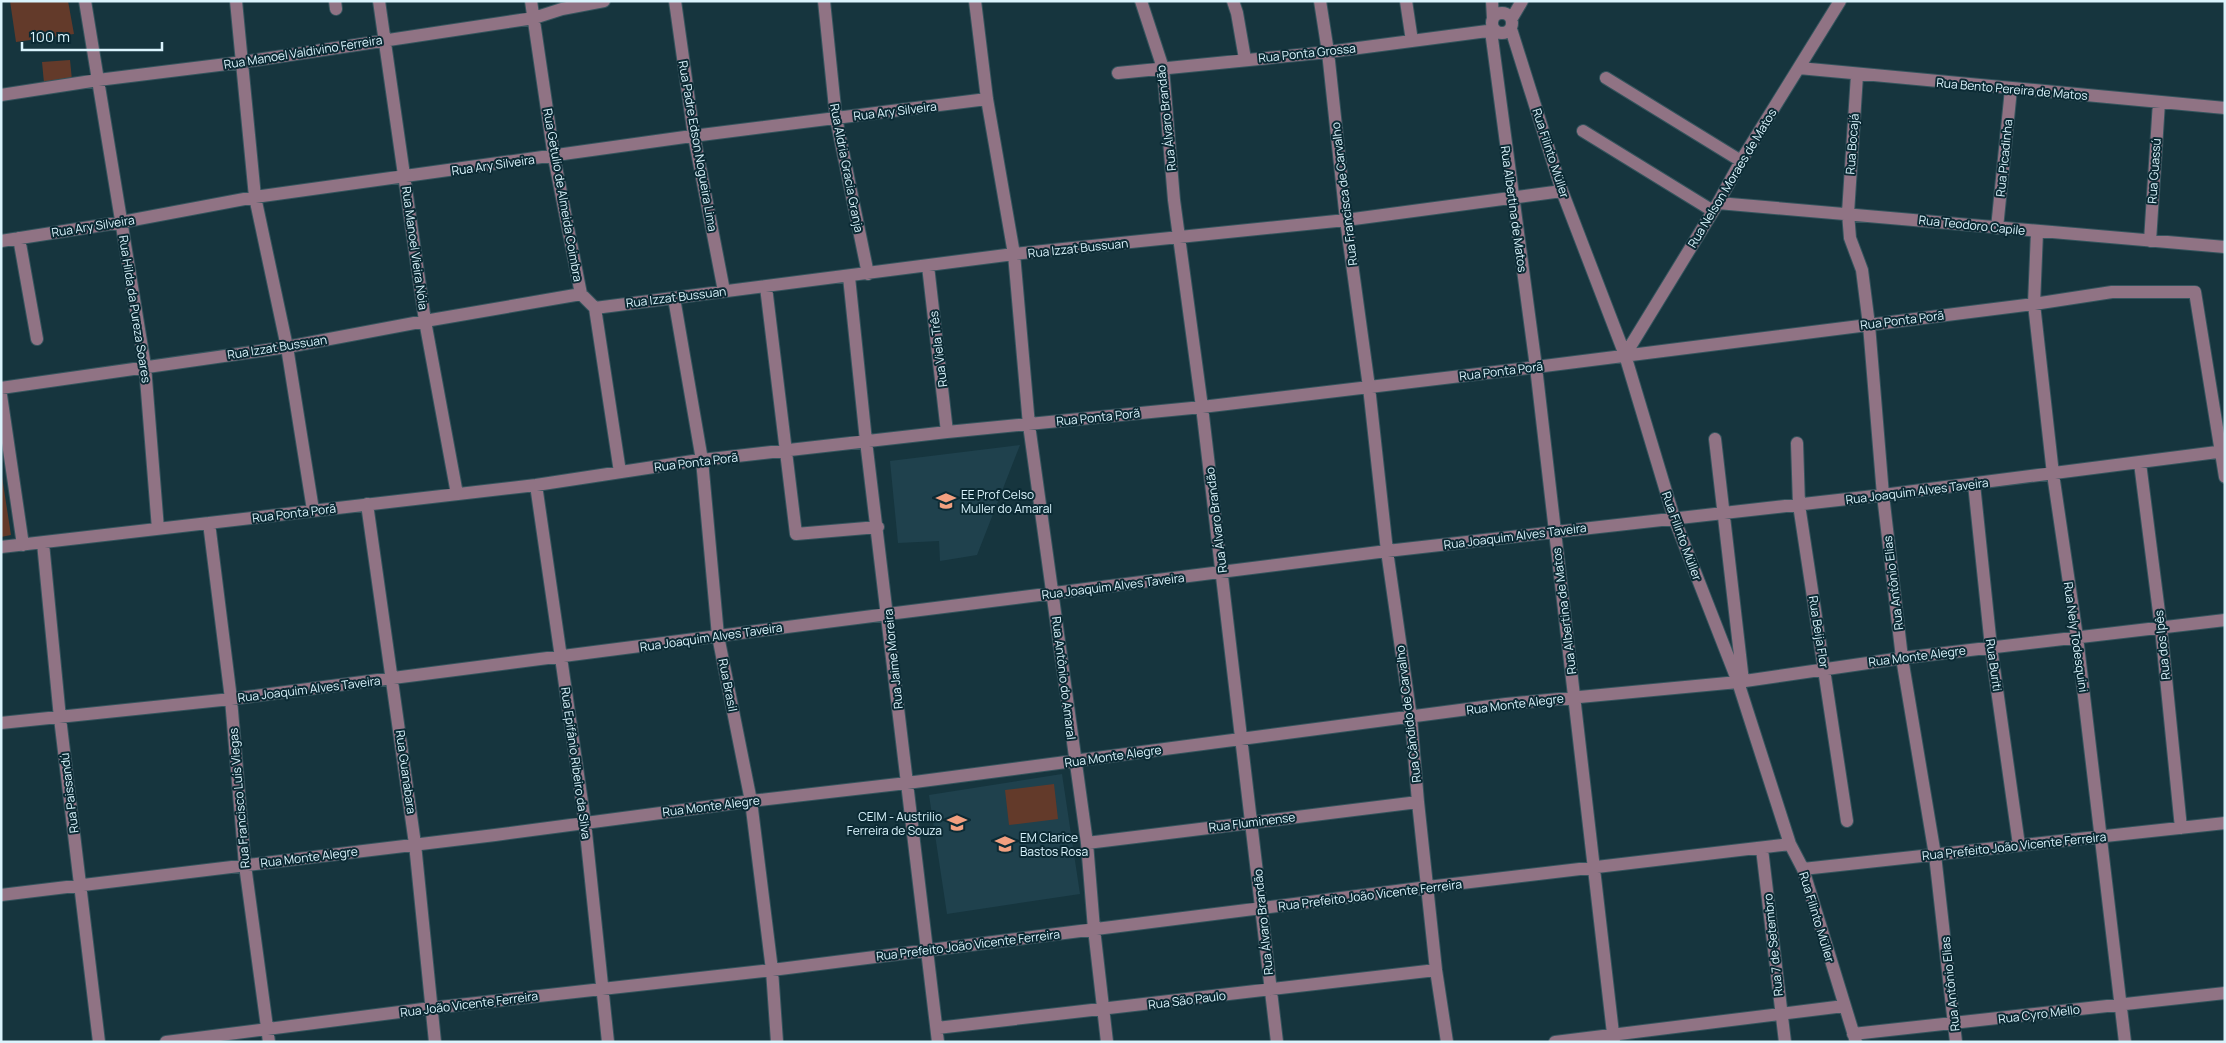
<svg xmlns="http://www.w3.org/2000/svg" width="2226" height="1043" viewBox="0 0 2226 1043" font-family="Manrope,sans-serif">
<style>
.built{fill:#1f414d}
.green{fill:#633a2a}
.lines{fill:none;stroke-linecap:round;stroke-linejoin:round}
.minor-casing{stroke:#35545d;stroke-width:14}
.minor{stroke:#907384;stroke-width:12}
.labels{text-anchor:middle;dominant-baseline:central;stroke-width:4;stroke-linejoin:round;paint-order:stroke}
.street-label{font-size:12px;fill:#daf4fd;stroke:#0b2a34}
.poi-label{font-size:12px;fill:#daf4fd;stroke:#0b2a34;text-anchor:start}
</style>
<rect width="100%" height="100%" fill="#16353e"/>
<path class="built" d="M1020,445L977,555L940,561L939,541L898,543L890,461Z
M1062,774L1080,894L947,914L929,795Z"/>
<path class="green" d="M10,1H68L74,34L16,42Z
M70,60L72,80L44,83L42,62Z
M1,470L11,535L1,537Z
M1054,784L1058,819L1009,825L1005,790Z"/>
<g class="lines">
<defs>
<path id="minor" d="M85,1L145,366L158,529
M236,1L255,197L287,347L313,510
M335,1L336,9
M379,1L425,321L457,494
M531,1L554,157L581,294L595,308L620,472
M675,1L694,136L724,291
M824,1L836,118L868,274
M975,1L987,99L1014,254L1029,425L1087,843L1094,929L1107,1042
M1141,1L1163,68L1174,200L1202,407L1277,1042
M1233,1L1237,13L1245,59
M1320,1L1328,52L1346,220L1369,387L1387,551L1411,718L1418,802L1436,970L1447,1042
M1406,1L1412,41
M1492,1L1493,19
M1492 23a10 10 0 1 1 20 0a10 10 0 1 1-20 0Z
M1512,18L1522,1
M1511,29L1562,191L1625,355L1674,518L1738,682L1790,844L1803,869L1856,1042
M1491,31L1536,367L1614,1042
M1799,68L2225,108
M1118,73L1328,52L1495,30
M1857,75L1848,213L1850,238L1862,270L1869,325L1883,495L1902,658L1935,855L1956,1042
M1606,78L1741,161
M1,95L98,80L243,62L534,18L562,9L604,1
M1583,131L1713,211
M1718,203L2225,247
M1997,228L2011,89
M2037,232L2034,304L2053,474L2077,637L2125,1042
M19,238L37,339
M1,241L122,222L255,197L685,137L987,99
M2150,241L2159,102
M928,266L947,432
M849,277L866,441L938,1042
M766,287L796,534L878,527
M674,298L702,460L718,636L751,801L772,970L777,1042
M595,308L1014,254L1346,220L1562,191
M1625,355L1718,203L1741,161L1840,1
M1,388L287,347L425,321L581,294
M1,395L23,545
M1715,439L1743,681
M1797,443L1799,505L1847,821
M2140,463L2161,628L2181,828
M1974,484L1991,647L2019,845
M536,485L585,823L608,1042
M367,504L415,844L435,1042
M209,523L231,699L245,865L269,1042
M43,543L60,718L99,1042
M1,547L536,485L693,461L947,432L1202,407L1536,367L2034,304L2112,292H2195L2225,477
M1,723L231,699L888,614L1387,551L1883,495L2225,451
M1087,843L1418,802
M1762,849L1785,1042
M1803,869L2225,823
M1,895L495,835L751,801L907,783L1506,704L1738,682L1902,658L2225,620
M937,1028L1436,970
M1853,1034L2225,993
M166,1042L431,1008L772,970L1428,887L1790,844
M1555,1042L1844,1006"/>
</defs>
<use href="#minor" class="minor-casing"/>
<use href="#minor" class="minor"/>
</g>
<defs>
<symbol id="school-bare" viewBox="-9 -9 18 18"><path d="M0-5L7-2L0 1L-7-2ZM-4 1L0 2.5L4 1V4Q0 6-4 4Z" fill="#f2a080" stroke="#0b2a34" stroke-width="2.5" paint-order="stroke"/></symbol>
</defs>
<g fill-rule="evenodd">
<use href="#school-bare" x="932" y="487" width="28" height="28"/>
<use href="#school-bare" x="943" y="809" width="28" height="28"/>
<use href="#school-bare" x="991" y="830" width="28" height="28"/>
</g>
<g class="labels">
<g class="street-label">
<text transform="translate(303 52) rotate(-9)">Rua Manoel Valdivino Ferreira</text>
<text transform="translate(1307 53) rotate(-6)">Rua Ponta Grossa</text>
<text transform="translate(2012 89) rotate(5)">Rua Bento Pereira de Matos</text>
<text transform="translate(895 111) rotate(-7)">Rua Ary Silveira</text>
<text transform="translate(1166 118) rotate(-96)">Rua Álvaro Brandão</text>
<text transform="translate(1852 144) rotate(-86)">Rua Bocajá</text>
<text transform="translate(698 146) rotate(80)">Rua Padre Edson Nogueira Lima</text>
<text transform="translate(1551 153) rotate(72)">Rua Filinto Müller</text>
<text transform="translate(2004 158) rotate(-84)">Rua Picadinha</text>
<text transform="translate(493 165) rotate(-8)">Rua Ary Silveira</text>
<text transform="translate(847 168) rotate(79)">Rua Aldria Gracia Granja</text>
<text transform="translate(2154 171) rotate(-86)">Rua Guassú</text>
<text transform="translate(1732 178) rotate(-59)">Rua Nelson Moraes de Matos</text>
<text transform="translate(1344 194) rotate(-97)">Rua Francisca de Carvalho</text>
<text transform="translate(563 195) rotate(80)">Rua Getulio de Almeida Coimbra</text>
<text transform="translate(1514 209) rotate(82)">Rua Albertina de Matos</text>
<text transform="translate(1972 225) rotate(6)">Rua Teodoro Capile</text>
<text transform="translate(93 226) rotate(-9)">Rua Ary Silveira</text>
<text transform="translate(415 248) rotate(82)">Rua Manoel Vieira Nóia</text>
<text transform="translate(1078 248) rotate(-6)">Rua Izzat Bussuan</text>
<text transform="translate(676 297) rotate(-7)">Rua Izzat Bussuan</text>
<text transform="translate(135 309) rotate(81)">Rua Hilda da Pureza Soares</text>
<text transform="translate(1902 320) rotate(-7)">Rua Ponta Porã</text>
<text transform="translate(277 347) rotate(-9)">Rua Izzat Bussuan</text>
<text transform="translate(938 349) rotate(-97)">Rua Viela Três</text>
<text transform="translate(1501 371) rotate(-7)">Rua Ponta Porã</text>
<text transform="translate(1098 417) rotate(-6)">Rua Ponta Porã</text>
<text transform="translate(696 462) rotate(-7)">Rua Ponta Porã</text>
<text transform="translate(1917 491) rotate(-7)">Rua Joaquim Alves Taveira</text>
<text transform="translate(294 513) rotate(-7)">Rua Ponta Porã</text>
<text transform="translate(1216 520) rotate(-97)">Rua Álvaro Brandão</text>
<text transform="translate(1515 536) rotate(-7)">Rua Joaquim Alves Taveira</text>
<text transform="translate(1682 536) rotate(70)">Rua Filinto Müller</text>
<text transform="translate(1893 583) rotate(-97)">Rua Antônio Elias</text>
<text transform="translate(1113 586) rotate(-7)">Rua Joaquim Alves Taveira</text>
<text transform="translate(1564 611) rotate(-97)">Rua Albertina de Matos</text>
<text transform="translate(1819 632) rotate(81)">Rua Beija Flor</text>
<text transform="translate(711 637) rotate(-8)">Rua Joaquim Alves Taveira</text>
<text transform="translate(2076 637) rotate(82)">Rua Nely Todesquini</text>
<text transform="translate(2162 645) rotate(-96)">Rua dos Ipês</text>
<text transform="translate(1917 656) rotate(-7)">Rua Monte Alegre</text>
<text transform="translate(893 659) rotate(-96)">Rua Jaime Moreira</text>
<text transform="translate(1994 665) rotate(82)">Rua Buriti</text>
<text transform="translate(1064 678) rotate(83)">Rua Antônio do Amaral</text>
<text transform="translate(728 685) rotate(79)">Rua Brasil</text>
<text transform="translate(309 689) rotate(-7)">Rua Joaquim Alves Taveira</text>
<text transform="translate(1515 704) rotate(-7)">Rua Monte Alegre</text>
<text transform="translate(1408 714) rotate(-97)">Rua Cândido de Carvalho</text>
<text transform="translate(1113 756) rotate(-8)">Rua Monte Alegre</text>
<text transform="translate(576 763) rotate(82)">Rua Epifânio Ribeiro da Silva</text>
<text transform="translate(406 772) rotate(82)">Rua Guanabara</text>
<text transform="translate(69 793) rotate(-97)">Rua Paissandú</text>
<text transform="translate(239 798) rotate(-95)">Rua Francisco Luís Viegas</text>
<text transform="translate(711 806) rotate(-7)">Rua Monte Alegre</text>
<text transform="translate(1252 822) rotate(-7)">Rua Fluminense</text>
<text transform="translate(2014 846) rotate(-6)">Rua Prefeito João Vicente Ferreira</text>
<text transform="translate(309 857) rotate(-7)">Rua Monte Alegre</text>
<text transform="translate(1370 895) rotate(-7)">Rua Prefeito João Vicente Ferreira</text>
<text transform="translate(1817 917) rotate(73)">Rua Filinto Müller</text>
<text transform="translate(1263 922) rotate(-96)">Rua Álvaro Brandão</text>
<text transform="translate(968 945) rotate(-7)">Rua Prefeito João Vicente Ferreira</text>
<text transform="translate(1773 945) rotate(-96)">Rua 7 de Setembro</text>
<text transform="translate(1950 984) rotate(-96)">Rua Antônio Elias</text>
<text transform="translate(1187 1000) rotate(-7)">Rua São Paulo</text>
<text transform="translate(469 1004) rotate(-7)">Rua João Vicente Ferreira</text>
<text transform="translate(2039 1014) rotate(-7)">Rua Cyro Mello</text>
</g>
<g class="poi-label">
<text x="961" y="494">EE Prof Celso<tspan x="961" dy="14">Muller do Amaral</tspan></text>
<text x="942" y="816" text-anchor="end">CEIM - Austrilio<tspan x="942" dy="14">Ferreira de Souza</tspan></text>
<text x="1020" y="837">EM Clarice<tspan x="1020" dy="14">Bastos Rosa</tspan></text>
</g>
</g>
<rect width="2226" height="1043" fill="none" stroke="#daf4fd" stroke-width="5"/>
<path d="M22 42v8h140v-8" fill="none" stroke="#daf4fd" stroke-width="2.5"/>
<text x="30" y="42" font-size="15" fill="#daf4fd" stroke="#0b2a34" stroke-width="4" paint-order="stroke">100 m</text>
</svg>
